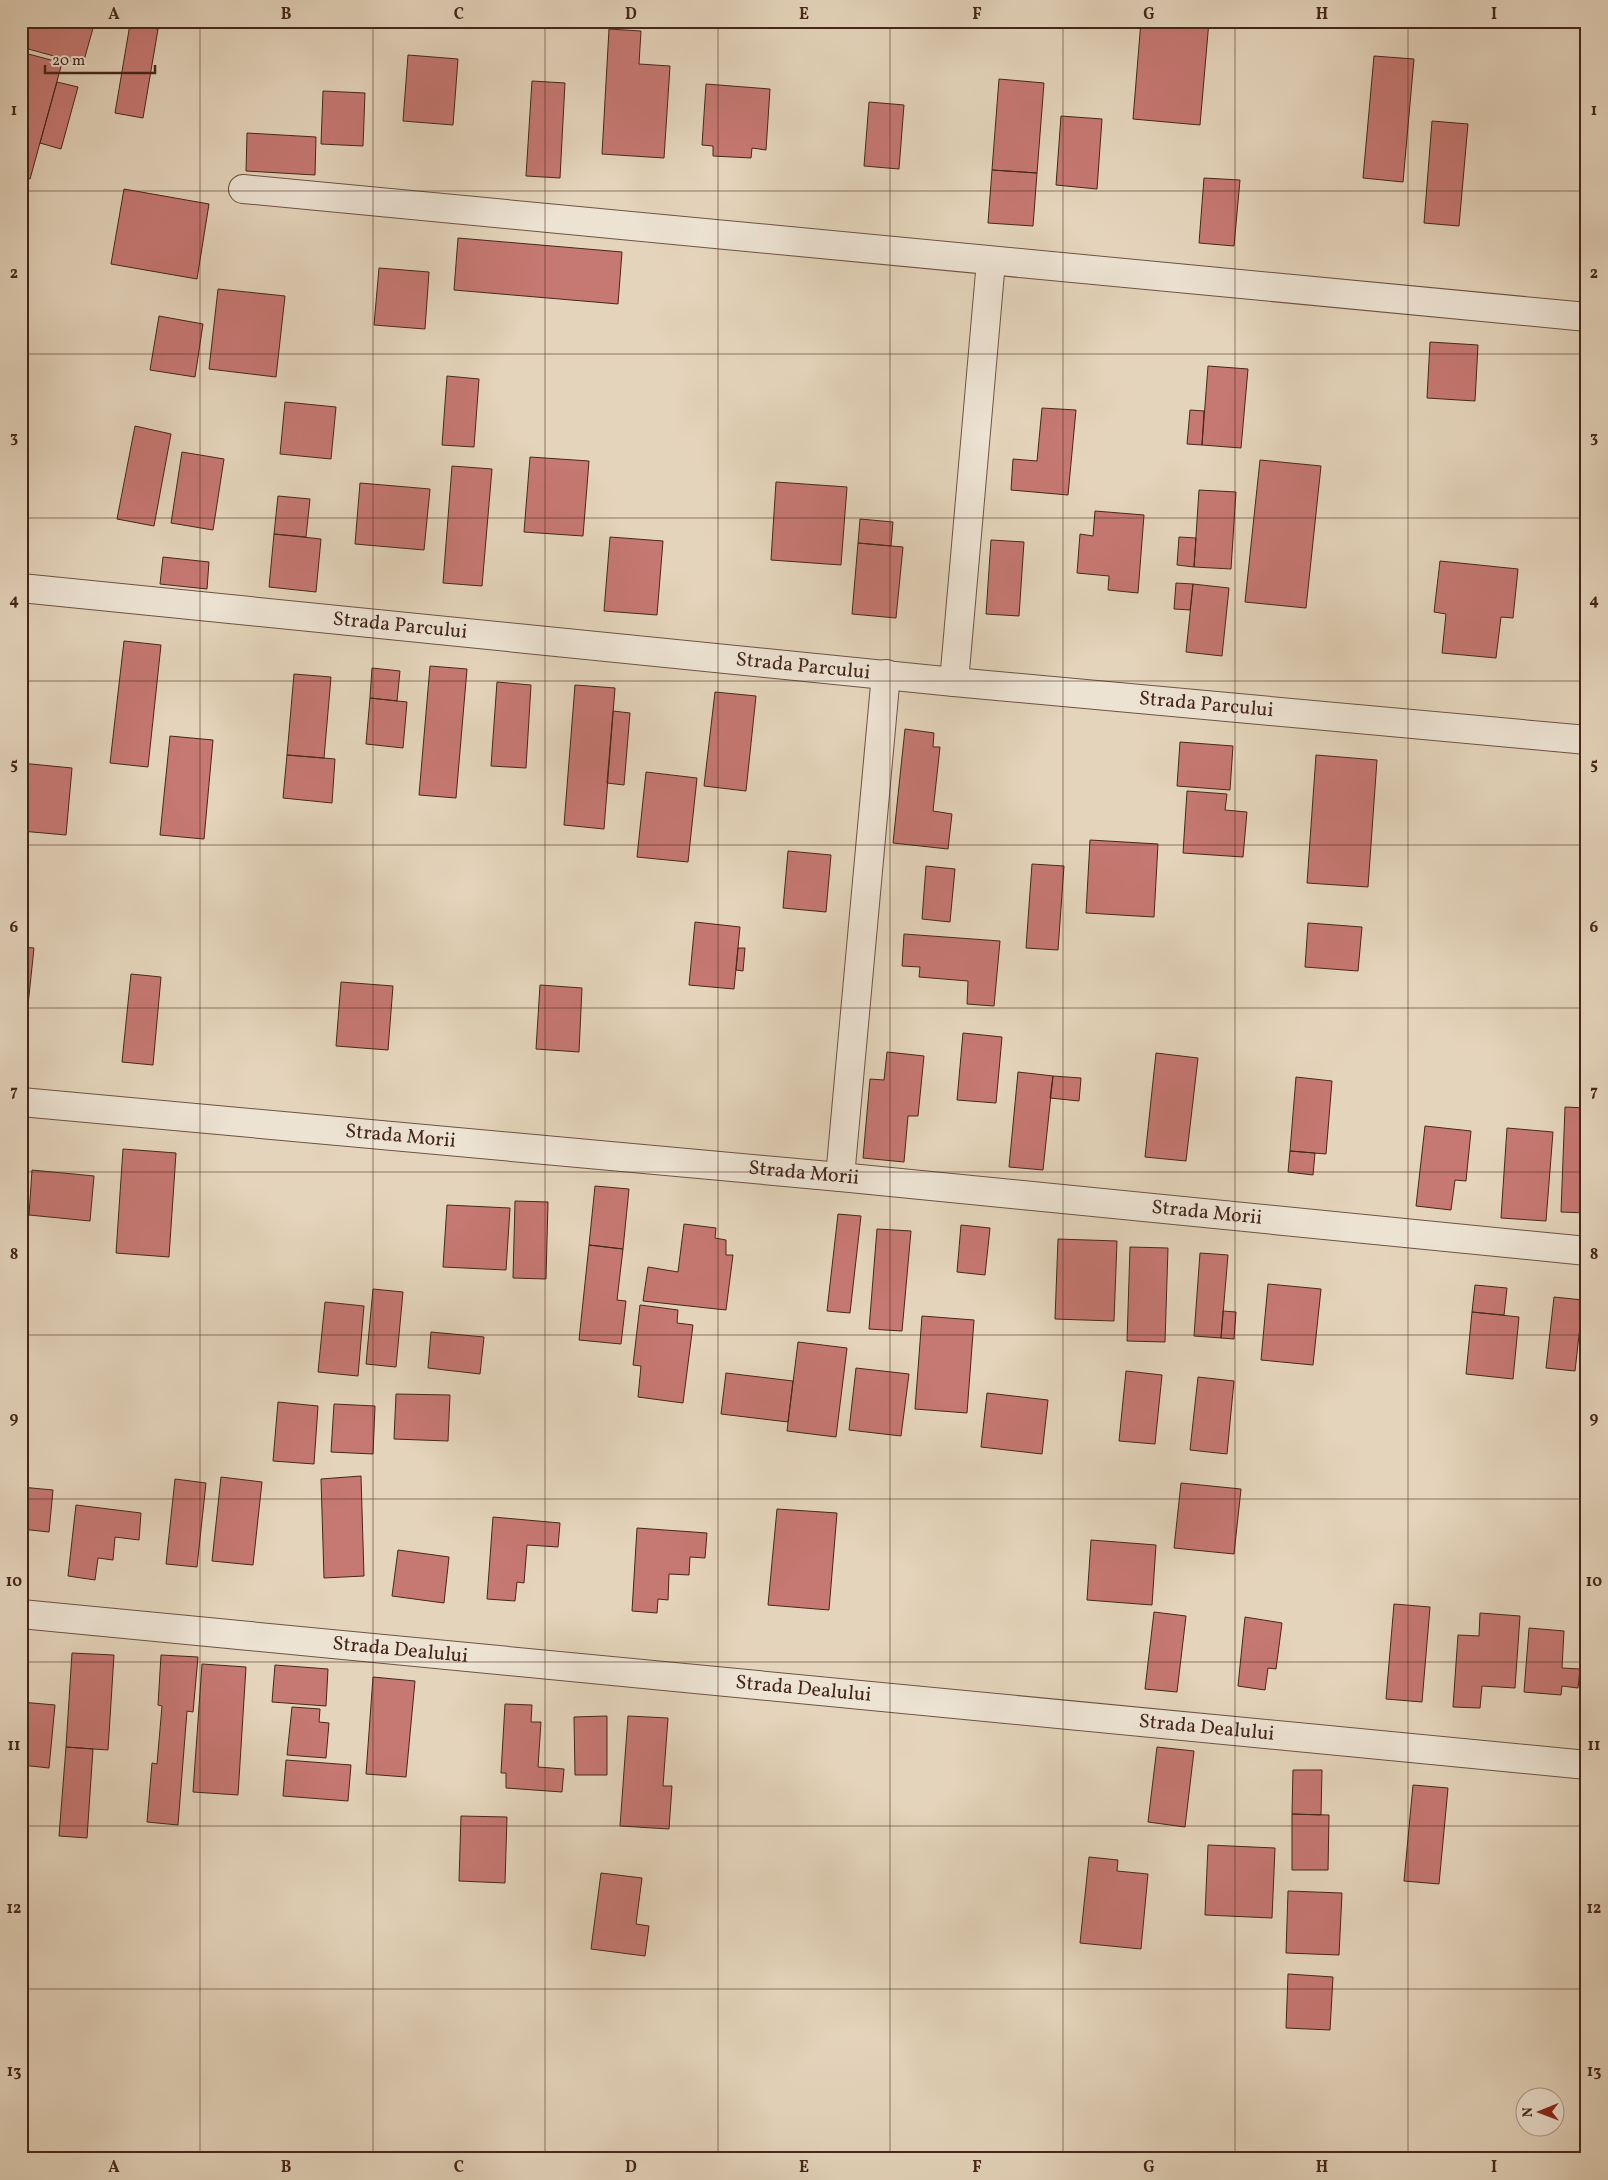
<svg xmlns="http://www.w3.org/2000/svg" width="1608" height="2180" viewBox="0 0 1608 2180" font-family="Vollkorn,serif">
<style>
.building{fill:#c67872;stroke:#46261b}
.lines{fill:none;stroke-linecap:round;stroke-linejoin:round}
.minor-casing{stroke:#6e5243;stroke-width:30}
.minor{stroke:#ede3d3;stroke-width:28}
.grid{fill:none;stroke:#46261b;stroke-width:1;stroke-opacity:0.55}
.labels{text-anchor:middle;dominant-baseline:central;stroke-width:4;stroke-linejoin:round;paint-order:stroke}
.street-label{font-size:20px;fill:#46261b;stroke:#ede3d3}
.neatline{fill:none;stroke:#46261b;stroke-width:2}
.grid-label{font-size:16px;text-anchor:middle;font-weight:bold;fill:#46261b}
</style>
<rect width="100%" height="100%" fill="#e4d4bb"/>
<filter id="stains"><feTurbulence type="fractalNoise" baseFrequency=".004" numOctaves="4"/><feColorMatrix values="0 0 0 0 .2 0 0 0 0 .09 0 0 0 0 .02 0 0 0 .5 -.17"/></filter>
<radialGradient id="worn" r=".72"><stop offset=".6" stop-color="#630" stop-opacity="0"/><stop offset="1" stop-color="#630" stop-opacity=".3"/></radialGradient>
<path class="building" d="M21,21H95L83,64L21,47Z
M813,21H863L862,27L813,24Z
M1141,21H1209L1200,125L1133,119Z
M130,24L158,29L143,118L115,113Z
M609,29L641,31L639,64L670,66L664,158L602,154Z
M21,52L62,63L30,179L21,177Z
M408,55L458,59L453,125L403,121Z
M1374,56L1414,59L1403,182L1363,178Z
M999,79L1044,83L1037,173L992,170Z
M532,81L565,83L560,178L526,176Z
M57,82L78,87L61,149L40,143Z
M706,84L770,89L766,150L752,148L751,158L713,156V146L702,145Z
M323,91L365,93L363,146L321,144Z
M869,102L904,105L899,169L864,166Z
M1061,116L1102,119L1097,189L1056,185Z
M1432,121L1468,124L1459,226L1424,223Z
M247,133L316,137L315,175L246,171Z
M992,170L1037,173L1033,226L988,223Z
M1204,178L1240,180L1234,246L1199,243Z
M124,189L209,204L197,279L111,264Z
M458,238L622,252L618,304L454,290Z
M379,268L429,272L425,329L374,325Z
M218,289L285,296L276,377L209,369Z
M159,316L203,324L195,377L150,370Z
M1430,342L1478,345L1475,401L1427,398Z
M1208,366L1248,369L1241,448L1202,445Z
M447,376L479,379L474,447L442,445Z
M285,402L336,407L331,459L280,454Z
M1042,408L1076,410L1068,495L1011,490L1013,459L1037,461Z
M1190,410L1204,411L1202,445L1187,444Z
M135,426L171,434L154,526L117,519Z
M182,452L224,459L213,530L171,523Z
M530,457L589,461L583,536L524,532Z
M1260,460L1321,466L1306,608L1245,602Z
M452,466L492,469L482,586L443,583Z
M776,482L847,487L841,565L771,560Z
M360,483L430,489L424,550L355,544Z
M1199,490L1236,492L1231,569L1194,567Z
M278,496L310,499L306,537L274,534Z
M1095,511L1144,515L1138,593L1108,590L1109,576L1077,573L1080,534L1093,536Z
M860,519L893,522L891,546L858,543Z
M274,534L321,539L316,592L269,587Z
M610,537L663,541L657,615L604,611Z
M1179,537L1196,538L1194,567L1177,565Z
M991,540L1024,542L1019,616L986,614Z
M858,543L903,547L896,618L852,614Z
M163,557L209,562L207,589L160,584Z
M1440,561L1518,569L1513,618L1501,617L1496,658L1442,653L1446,614L1434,612Z
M1176,583L1193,584L1190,610L1174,609Z
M1193,584L1229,588L1222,656L1186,652Z
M124,641L161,645L148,767L110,763Z
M430,666L467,669L456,798L419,795Z
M372,668L400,671L397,701L370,698Z
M294,674L331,677L324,758L287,755Z
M497,682L531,685L526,768L491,766Z
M575,685L615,688L604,829L564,825Z
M715,692L756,696L746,791L704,786Z
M370,698L407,702L403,748L366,744Z
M613,711L630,713L624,785L607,783Z
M905,729L934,733L933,747H940L933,811L952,814L948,849L893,843Z
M170,736L213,740L204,839L160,835Z
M1180,742L1233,746L1230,790L1177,786Z
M287,755L335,759L332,803L283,798Z
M1316,755L1377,760L1368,887L1307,883Z
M21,763L72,768L66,835L21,831Z
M646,772L697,778L688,862L637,857Z
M1187,791L1227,794L1225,810L1247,812L1243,857L1183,853Z
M1090,840L1158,844L1154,917L1086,913Z
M788,851L831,855L826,912L783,908Z
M1032,864L1064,866L1058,950L1026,948Z
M926,866L955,869L950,922L922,919Z
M695,922L740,927L734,989L689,985Z
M1308,923L1362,927L1358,971L1305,967Z
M904,934L1000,941L994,1006L967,1004L968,981L919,977L920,967L902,966Z
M21,947L34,948L22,1062H21Z
M738,948H745L743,971L736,970Z
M131,974L161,977L153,1065L122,1062Z
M341,982L393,986L388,1050L336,1046Z
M540,985L582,988L579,1052L536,1049Z
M963,1033L1002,1037L996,1103L957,1100Z
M887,1052L924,1056L918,1116H908L904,1162L863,1158L870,1079L884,1080Z
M1156,1053L1198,1058L1186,1161L1145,1157Z
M1018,1072L1053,1076L1043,1170L1009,1167Z
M1053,1076L1081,1078L1079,1101L1050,1098Z
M1296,1077L1332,1081L1326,1154L1290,1151Z
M1565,1107L1587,1108V1213L1561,1212Z
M1425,1126L1471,1131L1466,1181L1455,1180L1451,1210L1416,1206Z
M1507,1128L1553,1132L1546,1221L1501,1218Z
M123,1149L176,1153L169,1257L116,1253Z
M1290,1151L1315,1153L1313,1175L1288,1172Z
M32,1170L94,1176L90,1221L29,1215Z
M595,1186L629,1189L623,1249L589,1245Z
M515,1201L548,1202L546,1279L513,1278Z
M447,1205L510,1208L506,1270L443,1267Z
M838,1214L861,1216L850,1313L827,1311Z
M684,1224L716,1228L715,1238L726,1240V1255H733L726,1310L643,1301L648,1267L678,1272Z
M961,1225L990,1228L985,1275L957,1272Z
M877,1229L911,1231L902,1331L869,1329Z
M1058,1239L1117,1241L1114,1321L1055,1319Z
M589,1245L623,1249L617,1300L626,1301L621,1344L579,1340Z
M1130,1247L1168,1248L1165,1342L1127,1341Z
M1200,1253L1228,1255L1221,1338L1194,1336Z
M1268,1284L1321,1289L1313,1365L1261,1360Z
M1475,1285L1507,1288L1504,1315L1472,1312Z
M373,1289L403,1292L396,1367L366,1364Z
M1554,1297L1583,1300L1575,1371L1546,1368Z
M325,1302L364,1306L358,1376L318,1372Z
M640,1305L678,1310L677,1323L693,1325L683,1403L638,1397L641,1366L633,1365Z
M1223,1311L1236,1312L1234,1339L1221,1338Z
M1472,1312L1519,1317L1513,1379L1466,1374Z
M922,1316L974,1320L967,1413L915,1409Z
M431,1332L484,1337L480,1374L428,1368Z
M798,1342L847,1348L836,1437L787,1431Z
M856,1368L909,1374L901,1436L849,1430Z
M1126,1371L1162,1375L1155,1444L1119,1441Z
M726,1373L793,1381L788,1422L721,1414Z
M1198,1377L1234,1381L1227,1454L1190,1450Z
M987,1393L1048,1400L1042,1454L981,1447Z
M396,1394L450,1395L448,1441L394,1439Z
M278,1402L318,1406L314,1464L273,1461Z
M334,1404L375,1406L373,1454L331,1452Z
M361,1476L364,1576L324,1578L321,1479Z
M221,1477L262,1482L253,1565L212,1561Z
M175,1479L206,1483L197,1567L166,1564Z
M1181,1483L1241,1489L1234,1554L1174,1548Z
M21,1487L53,1490L49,1532L21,1529Z
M76,1505L141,1513L139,1540L115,1537L113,1560L98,1558L95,1580L68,1576Z
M777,1509L837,1513L829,1610L768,1605Z
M493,1517L560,1523L558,1547L527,1545L524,1583L517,1582L515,1601L487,1599Z
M637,1528L707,1533L705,1558L690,1557L689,1575L669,1574L668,1600L658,1599L657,1613L632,1611Z
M1091,1540L1156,1545L1152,1605L1087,1600Z
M398,1550L449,1557L444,1603L392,1596Z
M1394,1604L1430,1607L1422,1702L1386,1699Z
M1154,1612L1186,1616L1177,1692L1145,1689Z
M1480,1613L1520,1616L1515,1688L1482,1686L1480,1708L1453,1707L1458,1635L1479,1636Z
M1245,1617L1282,1623L1276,1669L1268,1668L1265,1690L1238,1686Z
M1529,1628L1564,1631L1562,1668L1580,1669L1578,1688L1562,1686L1561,1695L1524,1692Z
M72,1653L114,1655L108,1750L66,1747Z
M161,1655L198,1657L193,1712L187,1711L178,1825L147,1822L152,1763L157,1764L162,1706L158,1705Z
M202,1664L246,1667L238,1795L193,1792Z
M275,1665L328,1669L326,1706L272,1702Z
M373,1677L415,1681L406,1777L366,1774Z
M21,1702L55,1705L49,1768L21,1765Z
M505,1704L532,1705L531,1722H541L538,1767L564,1769L562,1792L506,1788V1773H501Z
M292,1707L320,1709L319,1722L329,1723L326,1758L287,1755Z
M607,1716V1775H575L574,1717Z
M628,1716L668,1718L663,1786H672L669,1829L620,1826Z
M66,1747L93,1749L87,1838L59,1836Z
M1157,1747L1194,1751L1185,1827L1148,1822Z
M286,1760L351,1765L348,1801L283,1796Z
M1293,1770H1322L1321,1815L1292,1814Z
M1413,1785L1448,1788L1439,1884L1404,1881Z
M1292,1814L1329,1815L1328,1870H1292Z
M461,1816L507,1817L505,1883L459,1881Z
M1208,1845L1275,1848L1272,1918L1205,1915Z
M1089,1857L1118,1860L1117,1871L1148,1874L1141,1949L1080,1943Z
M601,1873L642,1878L636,1924L649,1926L645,1956L591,1949Z
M1288,1891L1342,1893L1339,1955L1286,1953Z
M1288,1974L1333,1977L1330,2030L1286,2028Z"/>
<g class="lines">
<defs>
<g id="minor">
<path d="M243,189L1587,317"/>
<path id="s1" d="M21,588L954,682L1587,740"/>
<path d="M954,682L991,261"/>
<path id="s2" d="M21,1102L840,1177L1587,1251"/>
<path d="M840,1177L886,674"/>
<path id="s3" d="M21,1614L1587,1765"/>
</g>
</defs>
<use href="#minor" class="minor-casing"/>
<use href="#minor" class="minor"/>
</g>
<path class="grid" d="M200,21V2159M373,21V2159M545,21V2159M718,21V2159M890,21V2159M1063,21V2159M1235,21V2159M1408,21V2159M21,191H1587M21,354H1587M21,518H1587M21,681H1587M21,845H1587M21,1008H1587M21,1172H1587M21,1335H1587M21,1499H1587M21,1662H1587M21,1826H1587M21,1989H1587"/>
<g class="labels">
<g class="street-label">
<text stroke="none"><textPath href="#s1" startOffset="381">Strada Parcului</textPath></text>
<text stroke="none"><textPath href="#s1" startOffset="786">Strada Parcului</textPath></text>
<text stroke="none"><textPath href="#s1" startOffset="1191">Strada Parcului</textPath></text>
<text stroke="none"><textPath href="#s2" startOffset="381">Strada Morii</textPath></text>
<text stroke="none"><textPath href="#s2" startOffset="786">Strada Morii</textPath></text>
<text stroke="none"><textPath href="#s2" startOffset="1191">Strada Morii</textPath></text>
<text stroke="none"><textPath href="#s3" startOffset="381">Strada Dealului</textPath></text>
<text stroke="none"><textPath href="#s3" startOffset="786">Strada Dealului</textPath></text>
<text stroke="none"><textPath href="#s3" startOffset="1191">Strada Dealului</textPath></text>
</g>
</g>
<rect width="1608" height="2180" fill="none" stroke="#e4d4bb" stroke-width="55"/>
<g transform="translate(1540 2112) rotate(269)"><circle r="24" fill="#ede3d3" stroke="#aa9789"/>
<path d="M0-4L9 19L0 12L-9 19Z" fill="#8f2418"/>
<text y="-8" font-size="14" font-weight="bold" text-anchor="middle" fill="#46261b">N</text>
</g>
<path d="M45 65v8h110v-8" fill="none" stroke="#46261b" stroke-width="2.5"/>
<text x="52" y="65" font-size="15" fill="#46261b" stroke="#ede3d3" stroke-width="4" paint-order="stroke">20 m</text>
<rect x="28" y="28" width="1552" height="2124" class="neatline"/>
<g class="grid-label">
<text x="114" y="19">A</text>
<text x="286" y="19">B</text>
<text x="459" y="19">C</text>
<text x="631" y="19">D</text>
<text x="804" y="19">E</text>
<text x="977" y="19">F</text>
<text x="1149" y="19">G</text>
<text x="1322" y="19">H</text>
<text x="1494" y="19">I</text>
<text x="14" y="115">1</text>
<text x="1594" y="115">1</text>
<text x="14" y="278">2</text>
<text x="1594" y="278">2</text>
<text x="14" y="442">3</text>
<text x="1594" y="442">3</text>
<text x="14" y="605">4</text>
<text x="1594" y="605">4</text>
<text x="14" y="769">5</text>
<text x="1594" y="769">5</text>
<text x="14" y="932">6</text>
<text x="1594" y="932">6</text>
<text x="14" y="1096">7</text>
<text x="1594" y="1096">7</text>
<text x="14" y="1259">8</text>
<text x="1594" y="1259">8</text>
<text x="14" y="1423">9</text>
<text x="1594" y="1423">9</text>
<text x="14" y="1586">10</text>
<text x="1594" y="1586">10</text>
<text x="14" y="1750">11</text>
<text x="1594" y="1750">11</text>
<text x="14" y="1913">12</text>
<text x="1594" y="1913">12</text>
<text x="14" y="2076">13</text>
<text x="1594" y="2076">13</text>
<text x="114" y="2172">A</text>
<text x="286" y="2172">B</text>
<text x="459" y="2172">C</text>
<text x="631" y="2172">D</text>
<text x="804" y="2172">E</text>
<text x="977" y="2172">F</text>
<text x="1149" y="2172">G</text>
<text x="1322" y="2172">H</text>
<text x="1494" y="2172">I</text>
</g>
<rect width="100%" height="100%" filter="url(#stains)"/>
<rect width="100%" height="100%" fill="url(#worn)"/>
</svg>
